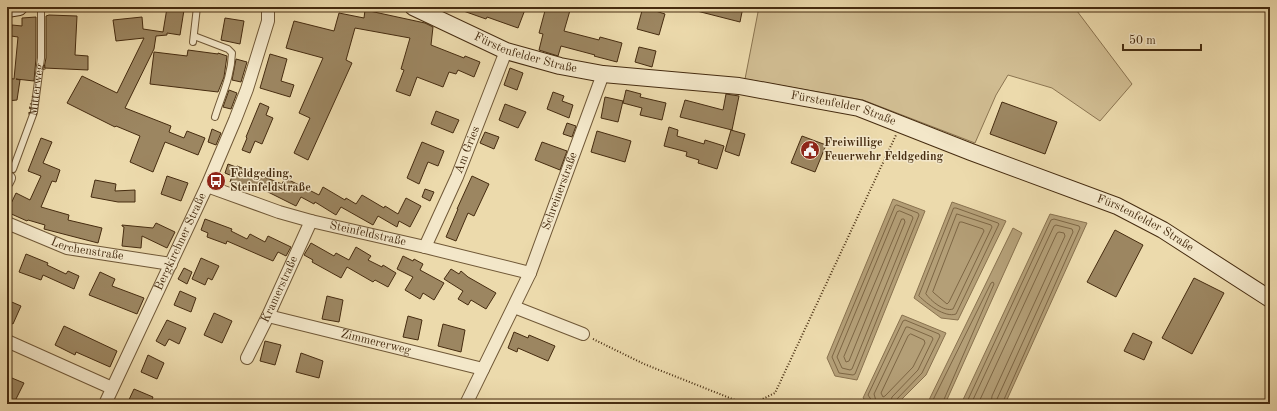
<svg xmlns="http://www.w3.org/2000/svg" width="1277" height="411" viewBox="0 0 1277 411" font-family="'Old Standard TT',serif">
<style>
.green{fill:#d0bc91;stroke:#8b7450}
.water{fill:#b49f77;stroke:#88714e}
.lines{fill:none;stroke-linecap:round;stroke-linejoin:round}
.shore{stroke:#7d6644;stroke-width:1}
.building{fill:#9c8661;stroke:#462c10}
.lane-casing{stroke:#705837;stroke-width:8}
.street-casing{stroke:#705837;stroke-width:14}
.secondary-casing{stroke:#462c10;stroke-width:18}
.path{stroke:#462c10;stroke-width:2;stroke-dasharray:1 2;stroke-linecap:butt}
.lane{stroke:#f3e7c9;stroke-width:6}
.street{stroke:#f3e7c9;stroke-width:12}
.secondary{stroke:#f3e7c9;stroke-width:16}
.labels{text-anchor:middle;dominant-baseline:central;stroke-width:3;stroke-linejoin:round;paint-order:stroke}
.street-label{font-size:12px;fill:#462c10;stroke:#f3e7c9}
.poi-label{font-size:12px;font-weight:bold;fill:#462c10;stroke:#f3e7c9;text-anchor:start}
</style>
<rect width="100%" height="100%" fill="#ecdaac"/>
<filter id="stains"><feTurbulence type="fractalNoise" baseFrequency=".005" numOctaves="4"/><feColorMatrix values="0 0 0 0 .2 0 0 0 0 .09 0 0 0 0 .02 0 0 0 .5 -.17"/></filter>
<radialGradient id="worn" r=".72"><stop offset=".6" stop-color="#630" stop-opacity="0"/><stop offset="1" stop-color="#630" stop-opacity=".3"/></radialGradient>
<path class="green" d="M759,7H1074L1132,84L1100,121L1052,88L1008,75L996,95L975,143L863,100L745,79Z"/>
<path class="water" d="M893,199L925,211L857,380L835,376L827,358Z
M952,202L1006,221L958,320L941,318L914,298Z
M1050,214L1087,223L1005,404H961Z
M1013,228L1022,233L945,404H927Z
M902,315L946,333L926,375L897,404H870L863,398Z"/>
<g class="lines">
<path class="shore" d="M897,205L918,213L919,215L855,374L853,375L839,373L832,357L895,206Z
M954,208H956L998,223L999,224L956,314C945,318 927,304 919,296Z
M900,211L912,216L913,218L852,369L850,370L842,368L837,357L897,212Z
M957,214L991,225L992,227L953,309C944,312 931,301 926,294Z
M902,219H904L905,222L849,361L846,362L844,357Z
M960,222H962L983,229L984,231L949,302L947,304L934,293L933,292Z
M911,334L924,340L925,343L913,367L885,396L883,397L881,393L908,336Z
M872,404V401L868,395L903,321L905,320L939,334L940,336L922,373L896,400L895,404
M877,404L874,394L906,327H908L932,337L933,339L918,370L892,397L890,404
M931,404L991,283L993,282L994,284L942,404
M966,404L1051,220L1054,219L1079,226L1080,228L1002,404
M971,404L1054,226L1056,225L1072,229L1073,232L997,399V404
M978,404L1057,233L1059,232L1064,233L1065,236L992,396L991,404"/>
</g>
<path class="building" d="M455,7H526L518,28L487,17L486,19L455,8Z
M546,7H571L564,31L599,40L600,37L622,43L617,62L594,56L595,55L561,46L558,56L539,50L543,34L539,33Z
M643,7L665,14L659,35L637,29Z
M693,7H743L740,22L693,10Z
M167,8L184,10L180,35L167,33V35L156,36L154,49L125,108L171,126L169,132L184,138L187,131L205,138L198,155L165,142L153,172L130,162L140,136L116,126L115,127L67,103L82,76L117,93L144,38L116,41L113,20L142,17L143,29L163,32Z
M365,10L425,23L433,27L431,45L464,58L465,56L480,62L474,77L458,70L456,74L449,72L443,87L417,77L410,96L396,91L404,70L401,69L410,38L355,28L346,60L352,63L308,160L294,153L310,118L299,113L323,58L286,48L294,21L334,31L339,13L364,18Z
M49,15L77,16L75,55L88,56V70L44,68L46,58V16Z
M36,17V58L34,81L16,79L20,80L17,100L7,101V78L14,79L18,37L11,36L12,25L22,26V18Z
M225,18L244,21L240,44L221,40Z
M639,47L656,51L652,67L635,62Z
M188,50L218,54V53L227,56L224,77L218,92L150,84L154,52L187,56Z
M270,54L287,59L281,81L294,85L290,97L260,88Z
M236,59L247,62L241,82L232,80Z
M510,68L523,73L517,90L504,85Z
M229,90L237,93L231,109L223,107Z
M626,90L641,94L640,97L666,103L662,120L640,115L642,108L623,103Z
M553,92L564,96L562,101L573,105L569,118L547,109Z
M726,94L739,96L732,130L680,117L685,100L723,110Z
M605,97L623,101L618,122L601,118Z
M1002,102L1057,122L1045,154L990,134Z
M260,103L269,107L266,115L273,118L262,144L255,141L250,153L242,150L247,138L246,137Z
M505,104L526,112L518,128L499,120Z
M436,111L459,120L453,133L431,124Z
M567,123L576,126L572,137L563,134Z
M669,127L678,130L677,136L704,144L705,140L724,146L717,169L698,163L699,160L686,156L687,152L664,146Z
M212,129L221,133L216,145L208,142Z
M731,130L745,134L739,156L725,151Z
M597,131L631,141L625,162L591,152Z
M485,132L499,137L494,149L480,143Z
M802,136L826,145L815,172L791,163Z
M41,138L52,142L43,163L60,170L56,182L52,181L41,207L69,215L68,220L102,228L98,243L44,229L45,225L28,220L27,221L7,212L16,193L30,200L41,176L28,171Z
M422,142L444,151L438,166L428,162L419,184L407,178Z
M542,142L567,151L560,170L535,160Z
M228,164L236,167L237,166L282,184L285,178L319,195L323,187L345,200L346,198L356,204L362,195L384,208L385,206L398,214L406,198L421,206L410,227L399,221L397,227L378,216L373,225L341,207L336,215L315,202L314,204L301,197L296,206L256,186L254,192L230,182L232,176L225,173Z
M167,176L188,183L181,201L161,194Z
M472,176L489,184L474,216L468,213L456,241L446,237L458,209H457Z
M95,180L116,184L115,191L135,190V202H118L91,197Z
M425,189L434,192L430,201L422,197Z
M205,219L232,229L231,231L247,239L250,234L265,242L268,236L291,247L286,256L278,252L273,261L227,241L226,244L207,237L208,233L201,230Z
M156,223L175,232L167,248L142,236L141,248L122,246L124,227L122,226V225L153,228Z
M1115,230L1143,245L1116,297L1087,282Z
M311,243L334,256L336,253L349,260L356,247L371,256L368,260L382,267L383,265L396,273L388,287L375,280L373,282L347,267L341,278L312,262L313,260L304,255Z
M26,254L48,263L47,265L66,274L68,271L79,276L74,289L43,275L41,280L19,272Z
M403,256L413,261L414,259L423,264L420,270L444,283L434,300L423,293L420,299L405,290L413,277L397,269Z
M201,258L219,266L212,280L208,278L205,285L192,279Z
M184,268L192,272L187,284L178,279Z
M451,269L459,274L461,271L468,277L496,293L486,309L471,300L468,305L458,299L463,291L444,279Z
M100,272L115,279L112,286L144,298L137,314L89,295Z
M1194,278L1224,293L1192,354L1162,338Z
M180,291L196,298L191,312L174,305Z
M327,296L343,300L339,322L322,319Z
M7,300L21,306L13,324L7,321Z
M214,313L232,321L222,343L204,335Z
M408,316L422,320L418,340L403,337Z
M167,320L186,328L179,344L169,339L165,346L156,341Z
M443,324L465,330L461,352L438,346Z
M64,326L117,351L110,367L76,352L75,355L55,345Z
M514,332L528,338L529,335L555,346L548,361L518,348L517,352L508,348Z
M1133,333L1152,342L1144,360L1124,351Z
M265,341L281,345L275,365L260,361Z
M301,353L323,361L319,378L296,372Z
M148,355L164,363L157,379L141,372Z
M7,376L24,383L15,401L7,397Z
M134,389L153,397L150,404H127Z"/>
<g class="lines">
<defs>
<g id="lane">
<path d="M194,36L228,49L232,53C231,78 222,94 215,117"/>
<path d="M193,42L197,7"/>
<path id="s1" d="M13,169L34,112L41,58V7"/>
</g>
<g id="street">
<path d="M7,182L9,178"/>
<path id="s2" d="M207,186L279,212L311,221L425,247L530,273"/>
<path id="s3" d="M7,223L67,248L171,264"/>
<path id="s4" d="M425,247L457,177L506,51"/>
<path d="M514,307L583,334"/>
<path id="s5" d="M268,316L483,369"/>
<path d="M7,341L112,388"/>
<path id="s6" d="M247,358L268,316L311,221"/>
<path id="s7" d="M105,404L207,186L235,120L247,89L268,21V7"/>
<path id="s8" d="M466,404L530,273L603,74"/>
</g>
<g id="secondary">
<path id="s9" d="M413,7L506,51L560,66L603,74L739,86L859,108L971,152L1117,206L1163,230L1270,299"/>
<path d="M7,9L19,7"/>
</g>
</defs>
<use href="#lane" class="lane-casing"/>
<use href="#street" class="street-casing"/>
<use href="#secondary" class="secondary-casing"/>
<path class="path" d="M593,339L644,364L745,404
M752,404L775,393L896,135"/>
<use href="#lane" class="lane"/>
<use href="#street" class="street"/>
<use href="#secondary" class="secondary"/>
</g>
<defs>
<symbol id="civic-disc" viewBox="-11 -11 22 22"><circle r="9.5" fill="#8f2418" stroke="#f3e7c9"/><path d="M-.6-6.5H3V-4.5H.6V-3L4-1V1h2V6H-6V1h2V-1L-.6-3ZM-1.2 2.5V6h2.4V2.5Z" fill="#fff"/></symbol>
<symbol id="bus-disc" viewBox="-11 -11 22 22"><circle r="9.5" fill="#8f2418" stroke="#f3e7c9"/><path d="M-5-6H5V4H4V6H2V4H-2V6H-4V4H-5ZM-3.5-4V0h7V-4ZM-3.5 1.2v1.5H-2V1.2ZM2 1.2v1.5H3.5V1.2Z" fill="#fff"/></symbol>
</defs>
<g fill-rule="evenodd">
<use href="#civic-disc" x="799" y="139" width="22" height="22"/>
<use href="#bus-disc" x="205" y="170" width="22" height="22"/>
</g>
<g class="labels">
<g class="street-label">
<text stroke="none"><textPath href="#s9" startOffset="122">Fürstenfelder Straße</textPath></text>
<text stroke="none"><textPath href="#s1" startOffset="83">Mitterweg</textPath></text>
<text stroke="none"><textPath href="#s9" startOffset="446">Fürstenfelder Straße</textPath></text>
<text stroke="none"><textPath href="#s4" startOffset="106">Am Gries</textPath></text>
<text stroke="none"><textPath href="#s8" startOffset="233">Schreinerstraße</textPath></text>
<text stroke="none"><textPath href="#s9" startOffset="770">Fürstenfelder Straße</textPath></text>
<text stroke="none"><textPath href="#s2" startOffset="168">Steinfeldstraße</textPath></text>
<text stroke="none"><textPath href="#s7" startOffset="179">Bergkirchner Straße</textPath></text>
<text stroke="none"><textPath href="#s3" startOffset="85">Lerchenstraße</textPath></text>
<text stroke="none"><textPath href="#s6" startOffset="76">Kramerstraße</textPath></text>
<text stroke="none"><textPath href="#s5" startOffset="111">Zimmererweg</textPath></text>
</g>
<g class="poi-label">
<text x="824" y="143">Freiwillige<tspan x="824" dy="14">Feuerwehr Feldgeding</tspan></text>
<text x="230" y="174">Feldgeding,<tspan x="230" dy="14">Steinfeldstraße</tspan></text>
</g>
</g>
<rect width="1277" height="411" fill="none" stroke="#ecdaac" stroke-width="24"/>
<rect x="8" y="8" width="1261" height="395" fill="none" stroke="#462c10" stroke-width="2"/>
<rect x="12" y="12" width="1253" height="387" fill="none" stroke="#462c10"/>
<path d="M1123 44v6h78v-6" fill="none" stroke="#462c10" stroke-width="2"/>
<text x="1129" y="44" font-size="12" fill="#462c10" stroke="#f3e7c9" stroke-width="3" paint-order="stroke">50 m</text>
<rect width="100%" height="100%" filter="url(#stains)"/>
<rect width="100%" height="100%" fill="url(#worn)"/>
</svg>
